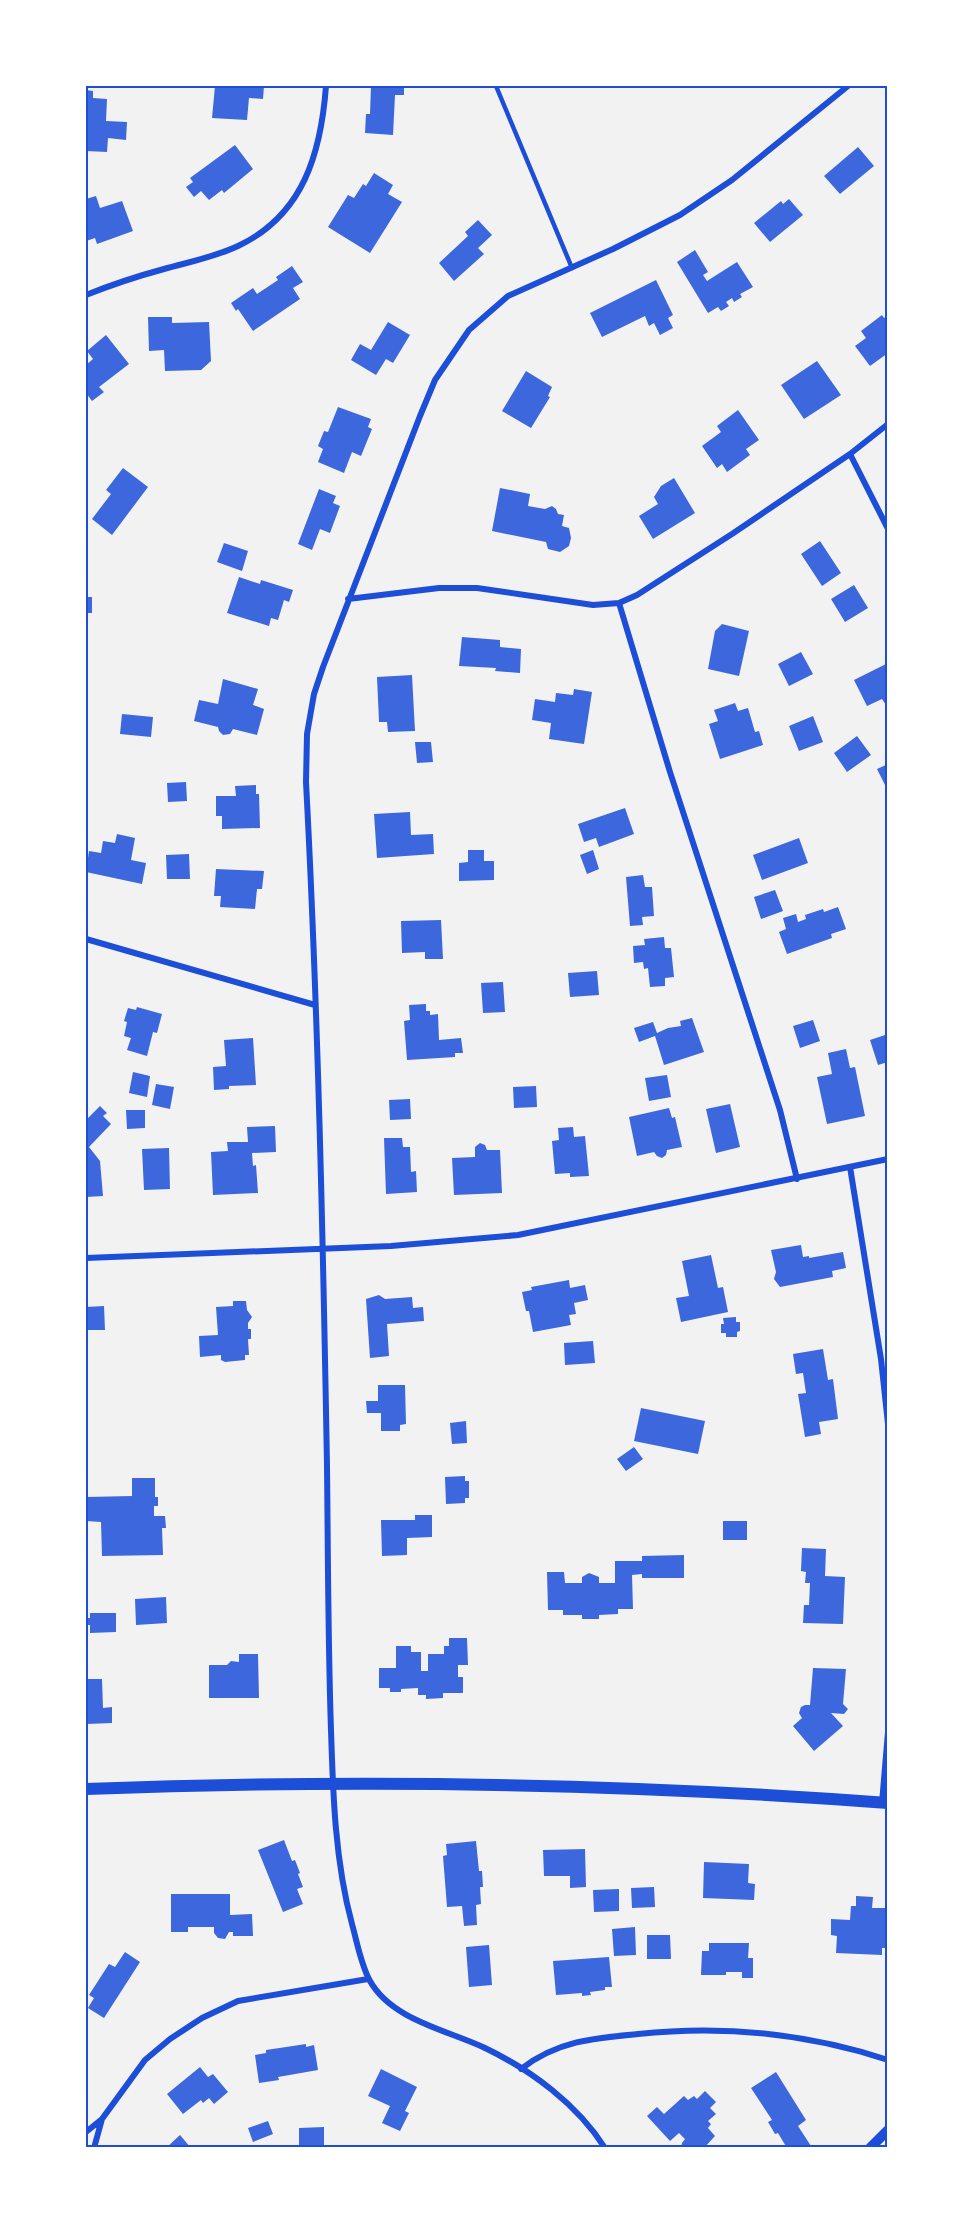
<svg xmlns="http://www.w3.org/2000/svg" width="973" height="2233" viewBox="0 0 973 2233" font-family="'Varela Round',sans-serif">
<style>
.building{fill:#3d67dc}
.lines{fill:none;stroke-linecap:round;stroke-linejoin:round}
.service{stroke:#1d4ed8;stroke-width:4.5}
.minor{stroke:#1d4ed8;stroke-width:6}
.tertiary{stroke:#1d4ed8;stroke-width:10}
.secondary{stroke:#1d4ed8;stroke-width:12}
.neatline{fill:none;stroke:#1d4ed8;stroke-width:2}
</style>
<rect width="100%" height="100%" fill="#f2f2f2"/>
<path class="building" d="M215,86H264L263,99L249,98L247,120L212,118Z
M371,86H404V95H395L393,135L365,133L366,114H370Z
M86,90L93,91V98L107,99L106,121L127,122L126,140L108,138L107,152L86,151Z
M235,145L253,169L224,193L222,190L209,200L201,191L194,197L186,187L193,182L190,178Z
M858,147L874,166L840,194L824,176Z
M374,173L393,185L388,194L402,202L370,253L328,227L348,195L354,198L363,184L366,186Z
M96,196L100,208L122,201L133,231L97,244L95,238L86,241V199Z
M789,199L803,215L770,242L754,223L781,201L783,204Z
M478,220L492,235L478,248L484,254L454,281L439,263L468,236L465,232Z
M695,250L708,272L703,275L707,281L737,262L753,287L740,294L742,297L734,302L732,298L726,302L729,306L721,311L718,307L708,313L677,262Z
M292,266L303,282L293,288L300,299L253,331L238,309L236,311L231,303L253,288L257,294L278,280L276,277Z
M656,280L673,315L668,318L673,328L660,335L654,323L649,326L645,316L602,337L590,313Z
M882,315L884,318L888,315V353L870,366L855,346L866,338L861,331Z
M148,317H172V323L209,322L211,361L201,370L165,371L164,350L149,351Z
M388,322L410,335L393,363L386,359L376,375L351,360L360,344L371,350Z
M106,335L129,364L99,387L104,392L92,401L86,393V365L93,359L87,351Z
M817,361L841,395L804,419L781,385Z
M526,371L552,387L548,396L550,397L531,428L502,411Z
M338,407L371,419L368,427L372,429L361,456L352,452L344,473L318,462L323,449L318,446L324,431L328,432Z
M738,410L759,440L746,449L750,455L727,472L722,464L717,468L702,446L721,432L717,426Z
M123,468L148,487L112,535L92,519L111,494L106,490Z
M674,478L695,513L653,539L639,516L658,504L654,497L661,486Z
M500,488L530,494L528,506L545,509L552,506L556,509L558,514L564,515L562,526L569,528L571,538L569,546L560,552L548,549L546,542L492,531Z
M319,489L336,496L333,503L340,506L330,533L320,529L312,550L298,544Z
M820,541L841,573L822,586L801,554Z
M224,543L248,551L242,571L217,562Z
M239,577L260,584L261,580L293,590L289,602L284,600L278,620L271,618L269,626L227,613Z
M854,585L868,608L845,622L831,599Z
M86,597H92V613H86Z
M722,624L749,631L739,676L708,669L715,631Z
M462,637L500,640V647L521,649L520,673L495,671L496,668L459,666Z
M801,652L813,674L789,686L778,664Z
M888,663V704L886,705L882,699L867,706L854,680Z
M412,675L415,731L388,732L387,722H379L377,677Z
M223,679L258,689L253,705L264,709L257,735L233,729L230,734L223,735L219,731L218,727L194,721L199,700L218,704Z
M574,689L592,692L584,744L549,739L551,723L532,720L535,699L555,702L556,693L573,695Z
M735,703L738,711L748,708L755,732L759,731L763,745L720,759L709,724L718,721L714,710Z
M122,714L153,717L151,737L120,734Z
M813,716L823,742L799,751L789,726Z
M857,736L871,755L847,772L834,753Z
M415,742H431L433,762L417,763Z
M888,764V791L877,769Z
M186,782L187,801L168,802L167,783Z
M256,785V794H259L260,828L222,829V816H216V796H236L235,786Z
M625,808L634,834L599,847L596,838L584,842L578,824Z
M410,812L411,835L433,834L434,854L377,858L374,814Z
M117,834L135,838L131,860L146,863L142,884L86,872L89,851L101,853L103,841L115,843Z
M799,838L808,863L762,880L753,855Z
M468,850H484V861H494V880L459,881V863L468,862Z
M593,850L599,869L587,874L580,855Z
M189,854L190,879H167L166,855Z
M216,869L264,871L262,889H257L255,909L220,907L221,896H214Z
M643,875L645,887H652L654,916L642,917L643,925L630,926L626,877Z
M775,890L783,911L761,919L754,897Z
M838,907L846,929L831,934L832,938L787,954L779,932L786,929L783,918L796,914L798,922L806,919L805,915L823,909L824,912Z
M441,920L443,959H425V952L402,953L401,921Z
M664,937L665,948H671L674,977L665,978V986L650,987L648,968L644,969L643,962L634,963L633,946L645,945L644,939Z
M597,971L599,995L570,997L568,973Z
M503,982L505,1012L483,1013L481,983Z
M426,1004V1011H430V1015L438,1014L439,1040L461,1038L463,1053H455V1057L407,1060L404,1021L410,1020L409,1005Z
M137,1007L162,1014L157,1033L153,1032L147,1056L127,1050L131,1038L124,1036L127,1022L124,1021L128,1008L136,1010Z
M692,1018L704,1052L664,1065L655,1036L639,1042L634,1028L653,1022L657,1033L668,1028L681,1026L680,1021Z
M813,1020L820,1041L800,1048L793,1026Z
M888,1034V1062L878,1065L870,1040Z
M253,1038L256,1085L229,1086V1089L214,1090L213,1067L226,1066L224,1040Z
M846,1049L850,1068L855,1067L865,1116L827,1124L817,1077L832,1074L828,1053Z
M133,1072L150,1076L147,1097L129,1093Z
M667,1075L671,1097L649,1101L645,1078Z
M156,1084L174,1087L170,1109L152,1105Z
M536,1086L537,1107L514,1108L513,1087Z
M410,1099L411,1119L390,1120L389,1100Z
M730,1104L740,1147L716,1153L706,1109Z
M100,1106L107,1113L103,1116L111,1124L89,1147L100,1161L103,1196L86,1197V1120Z
M669,1108L672,1118L675,1117L682,1147L667,1150L666,1155L662,1158L657,1156L654,1152L637,1156L629,1117Z
M126,1110H145V1128L127,1129Z
M275,1126L276,1152L252,1153L253,1166L256,1165L258,1193L213,1195L211,1152L228,1151L227,1142H248L247,1127Z
M573,1127L574,1137L585,1136L589,1176L570,1177V1173L555,1174L552,1141L559,1140L558,1128Z
M384,1138H402L403,1147H410L411,1172L416,1171L417,1192L386,1194Z
M480,1143L485,1145L487,1150H500L502,1193L454,1195L452,1158L475,1157V1147Z
M169,1148L170,1189L144,1190L142,1149Z
M801,1245L803,1257L809,1256V1258L843,1252L846,1268L832,1271L833,1277L780,1287L774,1279L776,1272L771,1250Z
M711,1255L718,1288L723,1287L728,1312L681,1322L676,1298L689,1296L682,1261Z
M569,1280L570,1288L585,1285L588,1300L574,1303L576,1314L569,1315L571,1325L533,1332L529,1311H526L522,1292L532,1290L531,1287Z
M379,1295L385,1299L412,1297L413,1308L423,1307L424,1321L387,1324L389,1356L370,1358L366,1299Z
M233,1301H246L247,1310L252,1317L248,1323V1329H251V1339H248L249,1355H245V1360L225,1362L221,1360V1355L200,1357L199,1336L218,1335L216,1307L233,1306Z
M104,1306L105,1330H86V1307Z
M736,1317V1322H740V1331L737,1332V1337H726V1333H721V1324H724L723,1318Z
M593,1341L595,1363L565,1365L564,1343Z
M823,1349L828,1380L833,1379L838,1419L819,1422L821,1434L805,1437L798,1394L806,1393L803,1373L796,1374L793,1354Z
M378,1385H405L406,1424L400,1425V1431H381V1413H367L366,1401H378Z
M641,1408L705,1421L698,1454L634,1441Z
M466,1421L467,1443L452,1444L450,1423Z
M634,1447L643,1459L626,1471L617,1459Z
M465,1476V1481H469V1498H465V1503L446,1504L445,1477Z
M132,1478H155V1497H158V1506H154V1516H165L166,1528H162L163,1555L102,1556L101,1522L86,1521V1497L132,1496Z
M415,1515H432V1537L407,1538V1555L382,1556L381,1520H415Z
M723,1521H747V1540H723Z
M802,1548L826,1549L825,1576L845,1577L843,1624L803,1623L804,1605H809L810,1583H805L806,1572L801,1571Z
M684,1555V1578H642V1574L632,1575L633,1609H618V1614L599,1615V1619H582V1615H563V1610H548L547,1572H564L565,1583H582V1577L589,1573L599,1577V1583H615V1561H642V1556Z
M166,1597L167,1623L136,1625L135,1599Z
M90,1613H116V1632L90,1633V1625H86V1618H90Z
M449,1638H467L468,1665H458V1677H463V1693H443V1698L426,1699V1695H418V1688L401,1689V1692H390V1688H379V1668H396V1646H411V1652H421V1671H428V1654H444V1646H449Z
M239,1654H258L259,1698H209V1665H227L231,1661L239,1662Z
M813,1668L846,1669L843,1704L848,1709L844,1714L831,1713L843,1726L814,1751L793,1726L802,1718L799,1713L801,1707L805,1705H810Z
M86,1679H102L103,1708L112,1707V1723L86,1724Z
M284,1840L292,1861L295,1860L300,1873L298,1874L303,1887L297,1889L303,1904L283,1912L258,1850Z
M476,1841L479,1871H482L483,1887H480L481,1904L476,1905L477,1925L464,1926L462,1906L447,1907L443,1856L447,1855L446,1844Z
M585,1849L586,1887L570,1888V1876H544L543,1850Z
M704,1862L749,1864L748,1883L755,1884L754,1900L703,1898Z
M654,1887L655,1907L632,1908L631,1888Z
M619,1889V1911L594,1912L593,1890Z
M171,1894H230V1915L252,1914L253,1936H233V1932H229L225,1939L218,1938L214,1933V1927H188V1932H171Z
M856,1896L873,1897L872,1908H886L888,1948H882V1955L836,1953L837,1936L831,1935V1919L850,1920L851,1906H856Z
M635,1927L636,1955L614,1956L612,1929Z
M647,1935H670L671,1959H647Z
M709,1943H749L748,1958H753V1978H742V1972H726V1975H701L702,1951H709Z
M489,1945L492,1985L469,1987L466,1947Z
M125,1952L140,1962L104,2018L88,2008L94,1998L89,1995L109,1964L115,1967Z
M609,1957L612,1987H605V1990L590,1992L591,1995L582,1996V1993L556,1995L553,1961Z
M306,2044V2047L314,2045L318,2070L278,2077L279,2080L259,2083L255,2055L266,2053V2050Z
M200,2067L208,2077L213,2074L228,2092L214,2104L209,2098L203,2103L201,2100L183,2114L167,2094Z
M381,2069L417,2087L405,2111L409,2113L400,2131L382,2123L390,2106L368,2096Z
M776,2072L806,2120L798,2126L811,2146L809,2148H787L778,2133L775,2134L768,2122L772,2120L751,2088Z
M705,2091L716,2102L710,2108L716,2114L708,2121L711,2124L708,2128L715,2136L704,2148H681L682,2143L685,2139L679,2133L670,2141L647,2116L657,2107L664,2114L684,2096L688,2100L694,2096L697,2099Z
M268,2121L273,2134L253,2142L248,2128Z
M324,2127V2147H299V2128Z
M180,2135L191,2148H166Z"/>
<g class="lines">
<path class="service" d="M496,86L572,268"/>
<path class="minor" d="M86,295C111,285 138,276 164,269C189,262 215,257 238,246C304,215 321,152 326,86
M850,454L888,529
M348,599L439,588H477L593,605L619,603L637,595L732,534L850,454L888,424
M619,603L670,772L780,1110L797,1179
M86,939L315,1005
M850,1167L881,1359L888,1424
M86,1258L391,1246L518,1235L888,1159
M882,1803L888,1732
M521,2069C557,2041 594,2038 638,2034C723,2025 806,2033 888,2060
M86,2132L102,2119L145,2060L170,2039L202,2018L238,2001L368,1979
M94,2148L102,2119
M605,2148C577,2104 531,2070 485,2048C447,2030 392,2020 370,1981C361,1965 357,1942 352,1924C335,1861 333,1795 331,1730C328,1642 328,1554 327,1466C323,1238 318,1010 306,782L307,734L314,694L323,667L420,416L435,380L469,330L508,296L613,249L680,215L732,180L848,86"/>
<path class="tertiary" d="M870,2148L888,2130"/>
<path class="secondary" d="M86,1789C353,1779 621,1783 888,1803"/>
</g>
<rect width="973" height="2233" fill="none" stroke="#ffffff" stroke-width="174"/>
<rect x="87" y="87" width="799" height="2059" class="neatline"/>
</svg>
